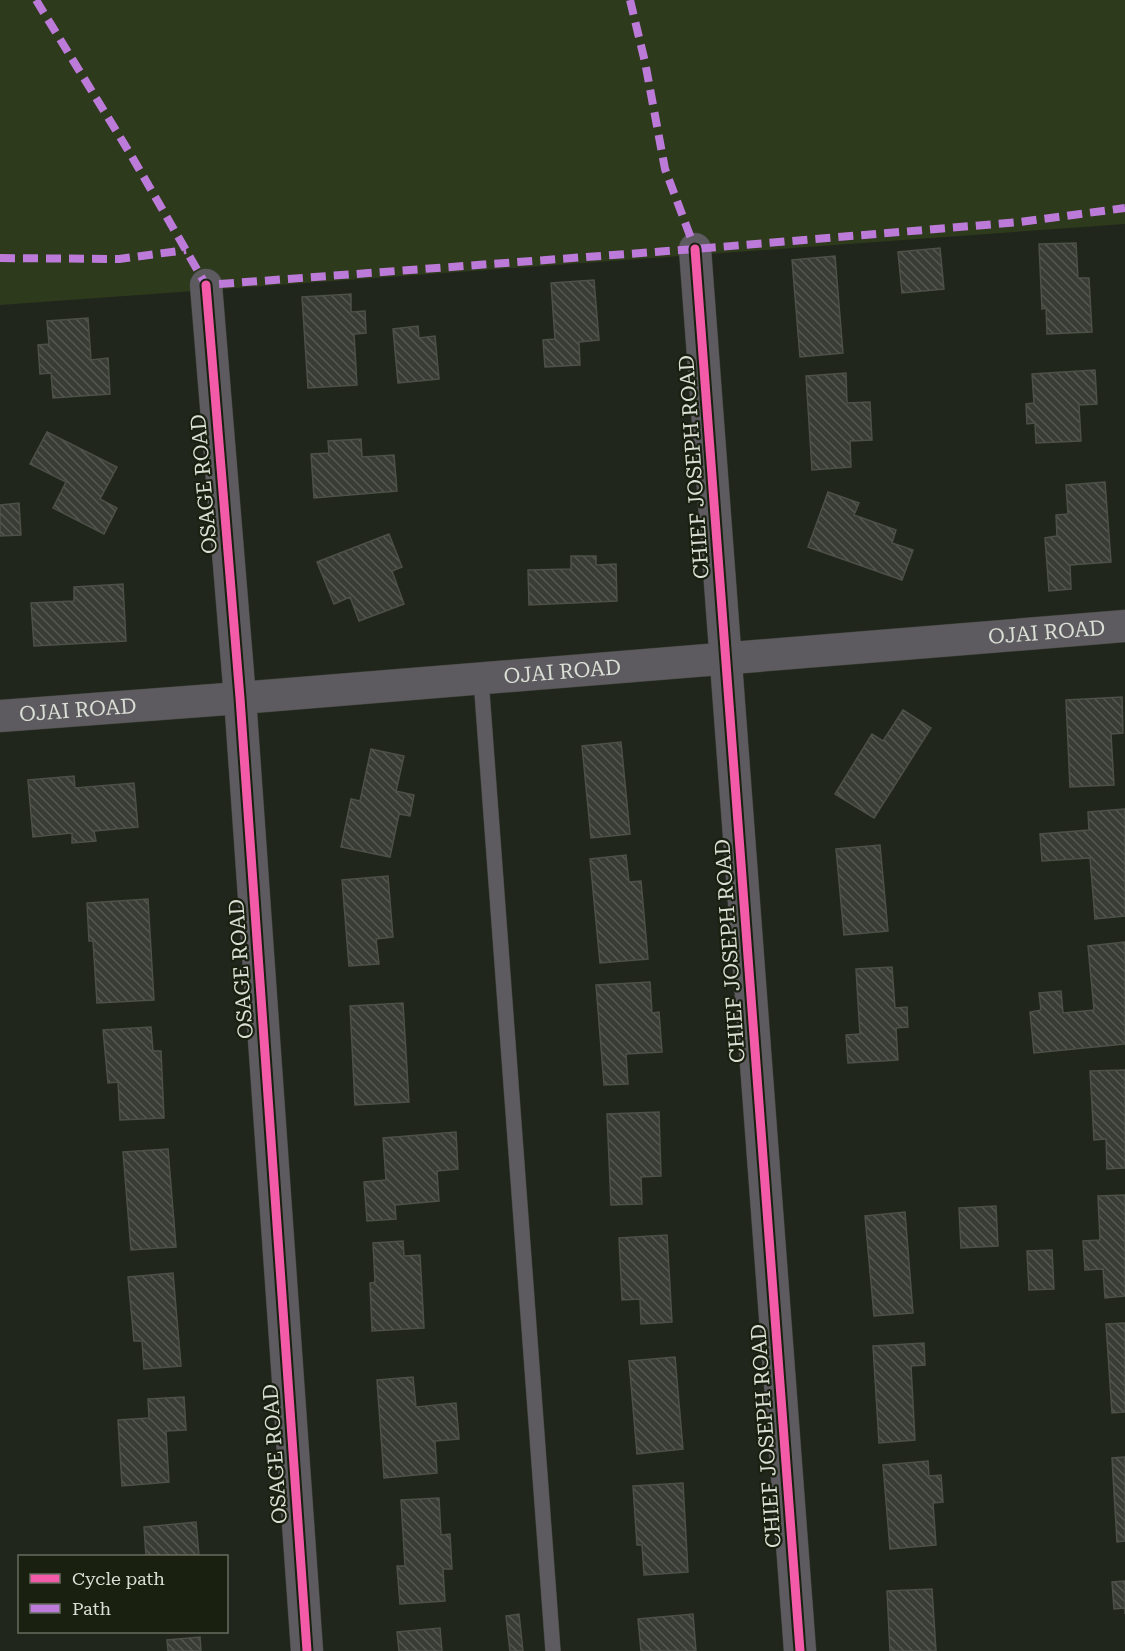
<svg xmlns="http://www.w3.org/2000/svg" width="1125" height="1651" viewBox="0 0 1125 1651" font-family="'Roboto Serif',serif">
<style>
.grass{fill:#2e3a1c}
.building{fill:url(#building-back-hatch);stroke:#4c5048;stroke-width:1.5}
.lines{fill:none;stroke-linecap:round;stroke-linejoin:round}
.lane-casing{stroke:#3f433a;stroke-width:16}
.street-casing{stroke:#3f433a;stroke-width:33}
.lane{stroke:#5d5b60;stroke-width:15}
.street{stroke:#5d5b60;stroke-width:32}
.quiet{stroke:#bd7bd9;stroke-width:8;stroke-dasharray:15 8;stroke-linecap:butt}
.cycleway-casing{stroke:#192010;stroke-width:13}
.cycleway{stroke:#f35aa7;stroke-width:9}
.labels{text-anchor:middle;dominant-baseline:central;stroke-width:4.5;stroke-linejoin:round;paint-order:stroke}
.street-label{font-size:21px;fill:#dadfd5;stroke:#192010}
</style>
<defs>
<pattern id="building-back-hatch" width="6" height="6" patternUnits="userSpaceOnUse" patternTransform="scale(1.5)"><rect width="6" height="6" fill="#383c34"/><path d="M-1 5l2 2M0 0l6 6M5-1l2 2" fill="none" stroke="#545850"/></pattern>
</defs>
<rect width="100%" height="100%" fill="#21261c"/>
<path class="grass" d="M0,0H1125V224L0,305Z"/>
<path class="building" d="M1076,243L1078,278H1089L1092,332L1047,334L1046,308L1042,309L1039,244Z
M940,248L944,289L902,293L898,252Z
M835,256L843,353L800,357L792,260Z
M594,280L599,340L579,342L580,365L545,367L543,340L555,339L551,283Z
M351,294V312L365,311L366,333L354,334L357,385L308,388L302,297Z
M88,318L91,360L108,358L110,394L53,398L51,373L40,374L38,345L49,344L47,321Z
M418,326L419,338L435,336L439,379L398,383L393,329Z
M1095,370L1097,404L1079,405L1081,441L1036,443L1035,423L1027,424L1026,404L1034,403L1032,374Z
M846,373L847,403L870,402L872,440L850,441L851,467L812,470L806,376Z
M47,432L117,467L100,499L117,508L104,534L53,508L66,482L30,464Z
M361,439L362,457L394,455L397,491L314,498L311,454L329,453L328,441Z
M1105,482L1111,562L1070,565L1071,589L1049,591L1045,538L1057,536L1056,515L1068,514L1066,485Z
M828,492L859,503L854,515L896,530L892,543L913,550L902,580L808,547Z
M19,503L21,535L0,536V505Z
M389,534L402,567L392,571L404,604L359,621L350,597L334,604L317,562Z
M571,556H596V565L616,564L617,601L529,605L528,570L571,569Z
M123,584L126,641L34,646L31,603L74,601V587Z
M1122,697L1123,733L1111,734L1114,785L1070,787L1066,700Z
M903,710L931,728L874,818L835,794L872,734L883,741Z
M621,742L630,834L591,838L582,746Z
M371,749L404,756L396,791L414,795L410,816L399,814L390,857L341,847L351,799L360,801Z
M74,776L75,788L134,783L138,827L94,831L96,841L72,843V833L33,837L28,780Z
M1125,809V916L1095,919L1090,858L1042,861L1040,834L1089,830L1088,812Z
M880,845L888,931L844,935L836,849Z
M626,855L629,882L641,881L648,959L600,963L590,859Z
M388,876L393,937L376,939L379,964L349,966L342,880Z
M148,899L154,1000L97,1003L93,941H89L87,903Z
M1125,942V1044L1034,1053L1030,1012L1041,1010L1039,993L1061,991L1063,1013L1094,1010L1088,946Z
M892,967L895,1008L907,1007L908,1027L896,1028L898,1060L848,1063L846,1035L860,1034L856,969Z
M650,982L652,1013L659,1012L662,1052L626,1054L628,1084L604,1085L596,985Z
M403,1003L409,1102L355,1105L350,1006Z
M151,1027L153,1051H161L164,1118L120,1120L118,1082L108,1083L103,1030Z
M1125,1070V1168L1107,1169L1106,1139L1094,1140L1090,1071Z
M659,1112L661,1176L641,1177L642,1204L611,1205L607,1114Z
M456,1132L458,1169L437,1171L439,1201L395,1205L396,1219L367,1221L364,1182L386,1180L383,1138Z
M168,1149L176,1247L131,1250L123,1152Z
M1125,1195V1296L1105,1298L1103,1269L1085,1270L1083,1241L1100,1240L1098,1196Z
M996,1206L998,1246L961,1248L959,1208Z
M905,1212L913,1313L874,1316L865,1216Z
M667,1235L672,1322L641,1324L640,1299L622,1300L619,1238Z
M403,1241L404,1256L420,1255L424,1328L372,1331L370,1283L375,1282L373,1243Z
M1052,1250L1054,1289L1029,1290L1027,1251Z
M173,1273L181,1366L144,1369L142,1341H134L128,1277Z
M1125,1323V1412L1112,1413L1106,1324Z
M924,1343L925,1365L911,1366L915,1440L879,1443L873,1346Z
M675,1357L683,1449L637,1454L629,1361Z
M413,1377L416,1407L456,1403L459,1439L435,1441L437,1473L384,1478L377,1380Z
M184,1397L186,1430L166,1431L169,1482L122,1486L118,1420L149,1418L148,1399Z
M1125,1457V1541L1117,1542L1112,1458Z
M928,1461L929,1476L941,1475L943,1502L933,1503L936,1545L890,1549L883,1465Z
M683,1483L688,1572L644,1575L642,1545H637L633,1486Z
M439,1498L441,1535L450,1534L452,1569H443L445,1601L400,1604L397,1566H405L401,1500Z
M196,1522L199,1556H146L144,1527Z
M1125,1581V1614V1608L1114,1609L1112,1582Z
M932,1589L936,1651H890L887,1591Z
M519,1614L523,1651H510L506,1616Z
M693,1614L696,1651H641L638,1619Z
M440,1628L442,1651H399L397,1632Z
M200,1637L201,1651H168L167,1640Z"/>
<g class="lines">
<defs>
<path id="lane" d="M481,679L553,1651"/>
<g id="street">
<path d="M695,249L800,1651"/>
<path d="M206,285L240,698L307,1651"/>
<path id="s1" d="M0,716L240,698L1125,626"/>
</g>
</defs>
<use href="#lane" class="lane-casing"/>
<use href="#street" class="street-casing"/>
<use href="#lane" class="lane"/>
<use href="#street" class="street"/>
<path class="quiet" d="M36,0L131,155L206,285L695,249L1020,222L1125,208
M630,0L645,62L665,169L695,249
M0,258L119,259L186,250"/>
<defs>
<path id="cycleway" d="M695,249L800,1651
M206,285L240,698L307,1651"/>
</defs>
<use href="#cycleway" class="cycleway-casing"/>
<use href="#cycleway" class="cycleway"/>
</g>
<g class="labels">
<g class="street-label">
<text transform="translate(694 467) rotate(-94)">CHIEF JOSEPH ROAD</text>
<text transform="translate(204 484) rotate(-95)">OSAGE ROAD</text>
<text stroke="none"><textPath href="#s1" startOffset="1050">OJAI ROAD</textPath></text>
<text stroke="none"><textPath href="#s1" startOffset="564">OJAI ROAD</textPath></text>
<text stroke="none"><textPath href="#s1" startOffset="78">OJAI ROAD</textPath></text>
<text transform="translate(730 951) rotate(-94)">CHIEF JOSEPH ROAD</text>
<text transform="translate(241 969) rotate(-94)">OSAGE ROAD</text>
<text transform="translate(766 1436) rotate(-94)">CHIEF JOSEPH ROAD</text>
<text transform="translate(275 1454) rotate(-94)">OSAGE ROAD</text>
</g>
</g>
<rect x="18" y="1555" width="210" height="78" fill="#192010" stroke="#666c5f" stroke-width="1.5"/>
<rect x="30" y="1574" width="30" height="9" fill="#f35aa7" stroke="#666c5f" stroke-width="1.5"/>
<text x="72" y="1585" font-size="18" fill="#dadfd5">Cycle path</text>
<rect x="30" y="1604" width="30" height="9" fill="#bd7bd9" stroke="#666c5f" stroke-width="1.5"/>
<text x="72" y="1615" font-size="18" fill="#dadfd5">Path</text>
</svg>
